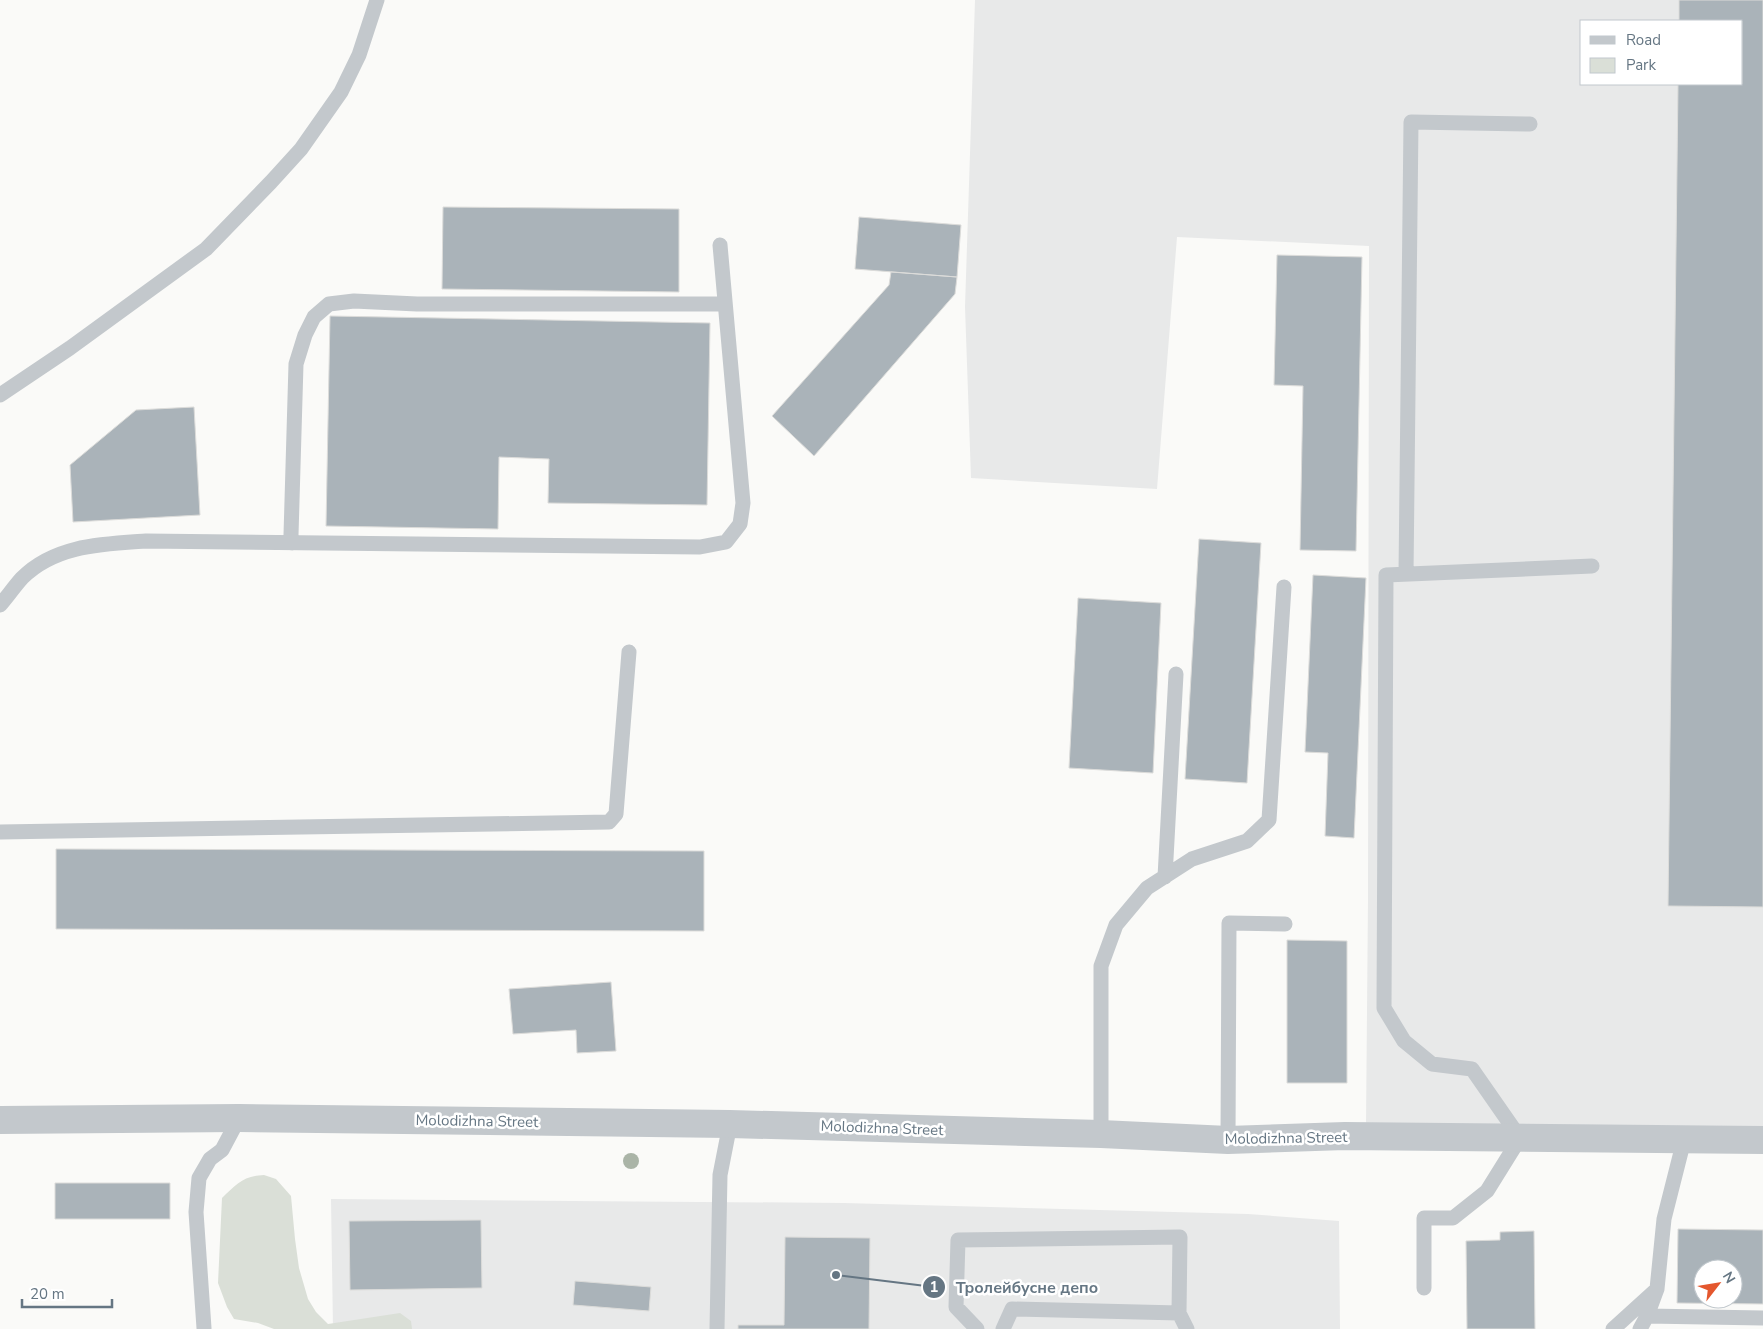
<svg xmlns="http://www.w3.org/2000/svg" width="1763" height="1329" viewBox="0 0 1763 1329" font-family="'Nunito Sans',sans-serif">
<style>
.built{fill:#e8e9e9;fill-rule:evenodd}
.green{fill:#dadfd7}
.building{fill:#aab3b9;stroke:#dcdcda;fill-rule:evenodd}
.lines{fill:none;stroke-linecap:round;stroke-linejoin:round}
.lane{stroke:#c3c8cc;stroke-width:15}
.street{stroke:#c3c8cc;stroke-width:28}
.tree{fill:#aab4a7}
.labels{text-anchor:middle;dominant-baseline:central;stroke-width:5;stroke-linejoin:round;paint-order:stroke}
.street-label{font-size:15px;fill:#657683;stroke:#fff}
.leader{fill:none;stroke:#657683;stroke-width:2}
.callout-dot{fill:#657683;stroke:#fff;stroke-width:2}
.mark-label{font-size:15px;text-anchor:middle;font-weight:bold;fill:#fff}
.callout-label{font-size:16px;text-anchor:middle;font-weight:bold;fill:#657683;stroke:#fff;stroke-width:5;stroke-linejoin:round;paint-order:stroke}
</style>
<rect width="100%" height="100%" fill="#fafaf8"/>
<path class="built" d="M975,0H1763V1126L1366,1125L1368,899L1369,246L1177,237L1157,489L971,478L965,307ZM1582,21H1742V84H1582Z
M331,1199L844,1203L1248,1214L1339,1221L1340,1329H333Z"/>
<path class="green" d="M264,1175L276,1179L291,1196L295,1239L299,1268L308,1299L316,1312L328,1324L400,1313L411,1321L412,1329H274L258,1323L234,1319L227,1307L218,1283L222,1198C237,1184 243,1176 264,1175Z"/>
<path class="building" d="M1679,0H1763V907L1668,906L1678,84H1742V21H1679Z
M443,207L679,209V292L442,289Z
M859,217L961,225L957,277L855,269Z
M1277,255L1362,257L1356,551L1300,550L1303,386L1274,385Z
M891,272L957,277L955,294L814,456L772,416L889,285Z
M330,316L710,323L707,505L548,503L549,459L499,457L498,529L326,526Z
M194,407L200,515L73,522L70,465L136,410Z
M1199,539L1261,543L1247,783L1185,779Z
M1313,575L1366,578L1354,838L1325,836L1328,753L1305,752Z
M1078,598L1161,603L1153,773L1069,768Z
M56,849L704,851V931L56,929Z
M1287,940L1347,941V1083H1287Z
M611,982L616,1051L577,1053L576,1030L513,1034L509,989Z
M55,1183H170V1219H55Z
M481,1220L482,1288L350,1290L349,1221Z
M1678,1229L1763,1230V1304L1677,1303ZM1703,1269H1733V1299H1703Z
M1534,1231L1535,1329H1467L1466,1241L1500,1240V1232Z
M785,1237L870,1238L869,1329H738V1325H784Z
M575,1281L651,1287L649,1311L573,1305Z"/>
<g class="lines">
<path class="lane" d="M0,395L70,348L206,249L271,182L301,149L341,92L359,55L377,0
M292,543L291,535L296,364L305,335L314,317L329,304L354,301L417,304H725
M1406,574L1411,122L1530,124
M0,605C7,597 14,587 22,578C55,545 102,544 146,541L700,547L726,542L740,524L743,503L720,245
M0,832L609,822L616,814L629,652
M1165,877L1176,674
M1101,1134V966L1116,925L1147,888L1192,859L1247,841L1269,820L1284,587
M1228,1140L1229,923L1285,924
M1424,1288V1218H1453L1487,1191L1520,1138L1472,1069L1432,1064L1404,1041L1384,1008L1386,575L1592,566
M1647,1316L1763,1318
M204,1328L196,1212L199,1178L210,1159L222,1150L239,1118
M717,1329L720,1175L730,1124
M977,1329L956,1307L958,1240L1180,1237L1179,1313
M1003,1329L1012,1309L1179,1313L1187,1329
M1613,1329L1656,1290
M1640,1329L1647,1316L1657,1289L1664,1219L1684,1140"/>
<path class="street" d="M0,1120L239,1118L730,1124L1101,1134L1228,1140L1345,1136L1763,1140"/>
</g>
<circle class="tree" cx="631" cy="1161" r="8"/>
<g class="labels">
<g class="street-label">
<text transform="translate(477 1121) rotate(1)">Molodizhna Street</text>
<text transform="translate(882 1128) rotate(2)">Molodizhna Street</text>
<text transform="translate(1286 1138) rotate(-1)">Molodizhna Street</text>
</g>
</g>
<path class="leader" d="M836 1275L934 1287"/>
<g class="callout-dot">
<circle cx="836" cy="1275" r="5"/>
<circle cx="934" cy="1287" r="12"/>
</g>
<g class="mark-label">
<text x="934" y="1292">1</text>
</g>
<g class="callout-label">
<text x="1027" y="1293">Тролейбусне депо</text>
</g>
<rect x="1580" y="20" width="162" height="65" fill="#ffffff" stroke="#c1c8cd"/>
<rect x="1590" y="36" width="25" height="8" fill="#c3c8cc" stroke="#c1c8cd"/>
<text x="1626" y="45" font-size="15" fill="#657683">Road</text>
<rect x="1590" y="58" width="25" height="15" fill="#dadfd7" stroke="#c1c8cd"/>
<text x="1626" y="70" font-size="15" fill="#657683">Park</text>
<g transform="translate(1718 1284) rotate(59)"><circle r="24" fill="#ffffff" stroke="#c1c8cd"/>
<path d="M0-4L9 19L0 12L-9 19Z" fill="#e4572e"/>
<text y="-8" font-size="14" font-weight="bold" text-anchor="middle" fill="#657683">N</text>
</g>
<path d="M22 1299v8h90v-8" fill="none" stroke="#657683" stroke-width="2.5"/>
<text x="30" y="1299" font-size="15" fill="#657683" stroke="#ffffff" stroke-width="4" paint-order="stroke">20 m</text>
</svg>
